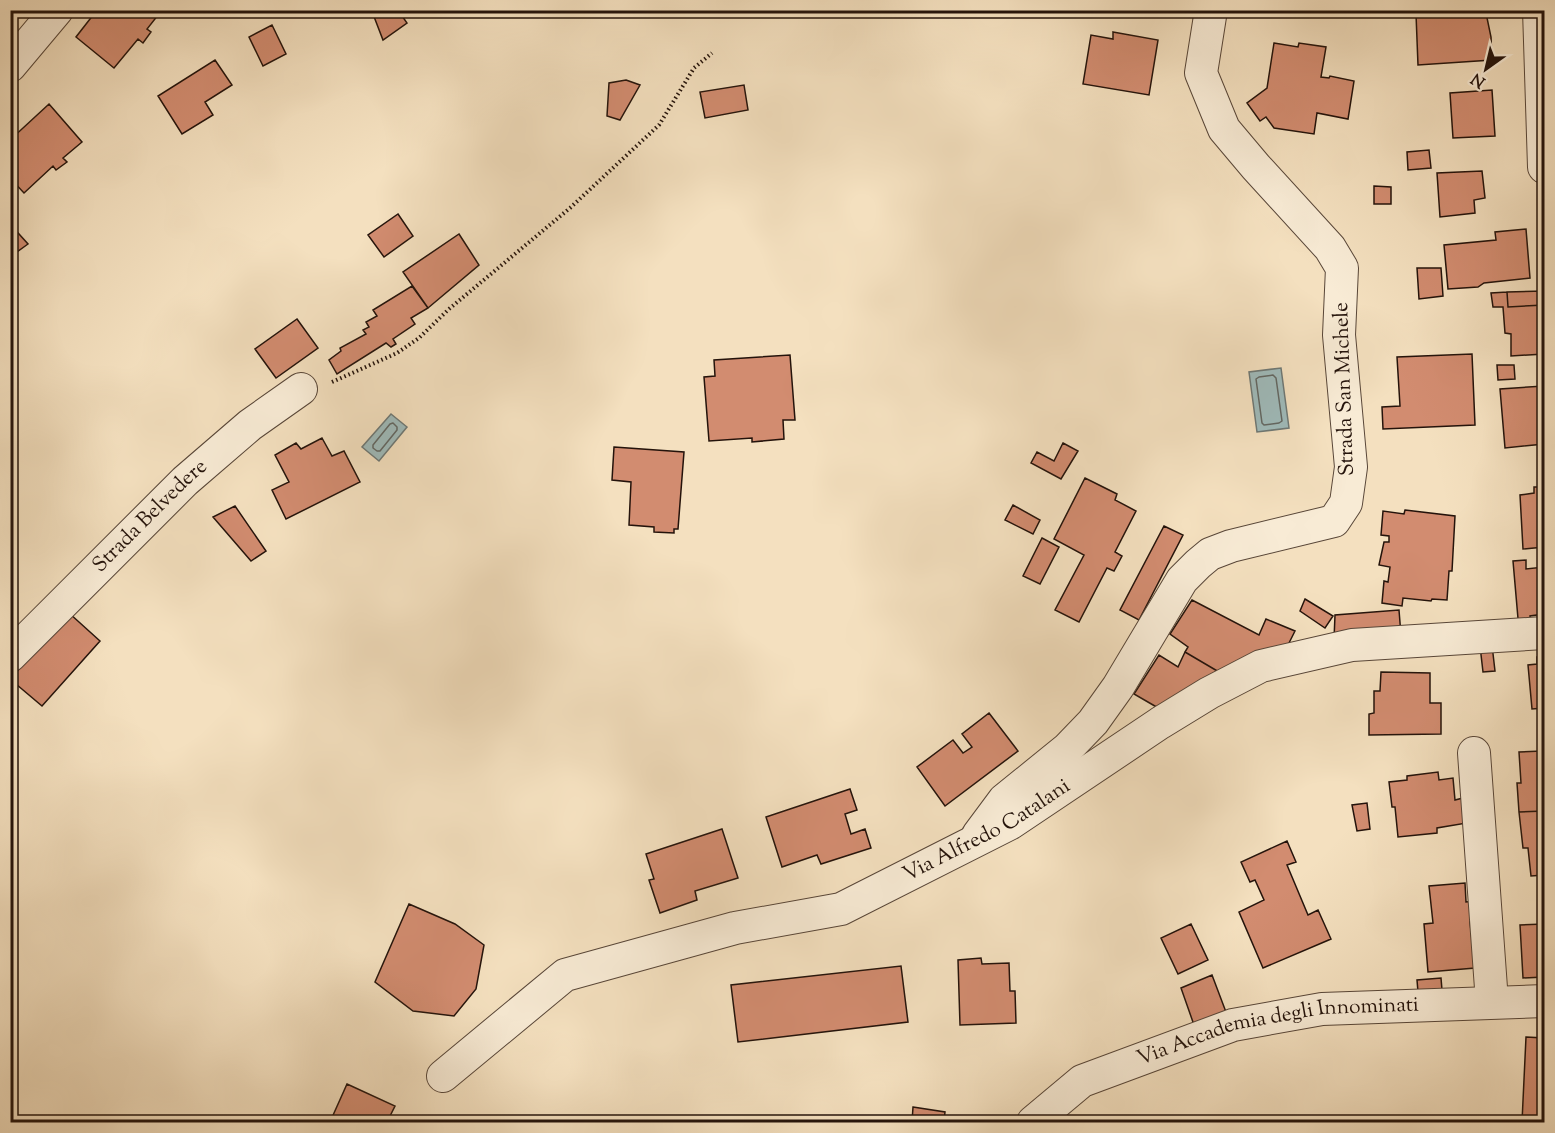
<svg xmlns="http://www.w3.org/2000/svg" width="1555" height="1133" viewBox="0 0 1555 1133" font-family="'Sorts Mill Goudy',serif">
<style>
.water{fill:#9fbbbb;stroke:#6e7875;stroke-width:1.5}
.lines{fill:none;stroke-linecap:round;stroke-linejoin:round}
.shore{stroke:#626763;stroke-width:1.5}
.building{fill:#d28c70;stroke:#24130b;stroke-width:1.5}
.minor-casing{stroke:#584638;stroke-width:34}
.path{stroke:#24130b;stroke-width:4;stroke-dasharray:1.5 3;stroke-linecap:butt}
.minor{stroke:#f8ebd5;stroke-width:32}
.labels{text-anchor:middle;dominant-baseline:central;stroke-width:4.5;stroke-linejoin:round;paint-order:stroke}
.street-label{font-size:21px;fill:#24130b;stroke:#f8ebd5}
</style>
<rect width="100%" height="100%" fill="#f4e0bf"/>
<filter id="stains"><feTurbulence type="fractalNoise" baseFrequency=".00333" numOctaves="4"/><feColorMatrix values="0 0 0 0 .2 0 0 0 0 .09 0 0 0 0 .02 0 0 0 .5 -.17"/></filter>
<radialGradient id="worn" r=".72"><stop offset=".6" stop-color="#630" stop-opacity="0"/><stop offset="1" stop-color="#630" stop-opacity=".3"/></radialGradient>
<path class="water" d="M1281,368L1289,428L1257,432L1249,372Z
M391,414L407,427L379,461L362,447Z"/>
<g class="lines">
<path class="shore" d="M1273,375L1276,378L1282,421L1279,423L1264,425L1262,423L1256,379L1259,377Z
M393,423L397,427V430L380,451H377L373,448V445L390,424Z"/>
</g>
<path class="building" d="M97,10H162L147,29L151,32L143,43L138,39L114,68L76,37Z
M378,10H398L407,23L383,40L373,14Z
M1478,11L1479,15L1486,13L1491,37L1492,60L1418,65L1416,14Z
M272,25L286,54L263,66L249,37Z
M1113,32L1158,40L1149,95L1083,84L1091,35L1113,39Z
M1274,43L1298,47L1299,43L1326,47L1321,77L1329,78L1330,76L1354,81L1348,119L1317,113L1314,134L1274,128L1266,117L1260,121L1247,103L1267,88Z
M215,60L232,85L205,102L213,115L182,134L158,96Z
M626,80L640,85L620,120L607,116L609,83Z
M744,85L748,110L705,118L700,92Z
M1492,90L1495,136L1453,138L1450,93Z
M49,104L82,142L63,158L67,162L56,170L53,166L24,193L10,178V140Z
M1429,150L1431,168L1408,170L1407,152Z
M1482,171L1485,198L1474,200L1475,213L1440,217L1437,173Z
M1374,186L1391,187V204H1374Z
M398,214L413,236L384,257L368,235Z
M10,224L28,244L10,257Z
M1526,229L1530,278L1484,283L1478,287L1448,289L1444,245L1496,240L1495,232Z
M459,234L479,265L428,308L403,272Z
M1417,268H1441L1443,296L1419,299Z
M412,286L428,308L411,318L415,324L393,339L396,344L391,347L386,343L337,374L329,360L341,351L340,348L366,334L363,330L369,327L366,322L377,316L373,310Z
M1544,291V305L1508,307L1507,292Z
M1507,292L1508,307L1544,305V354L1511,356V334L1505,333L1503,307H1493L1491,293Z
M297,319L318,348L276,378L255,349Z
M1472,354L1475,425L1383,429L1382,407L1400,406L1397,357Z
M790,355L795,420H783L784,439L752,442V438L709,441L704,377L715,376L714,360Z
M1497,365H1514L1515,379L1498,380Z
M1544,386V444L1505,448L1500,389Z
M322,438L332,456L344,451L360,482L286,519L272,490L289,482L275,455L296,443L301,449Z
M1063,443L1078,451L1061,479L1031,463L1037,452L1054,461Z
M614,447L684,452L678,529H674V533L654,532V527L629,525L631,482L612,480Z
M1085,478L1117,494L1115,500L1136,511L1115,552L1122,556L1114,571L1107,568L1079,622L1055,610L1084,555L1054,539Z
M1534,487H1544V547L1523,549L1520,495L1534,493Z
M1013,505L1040,520L1033,534L1005,520Z
M235,506L266,551L251,561L213,517Z
M1405,510L1455,516L1452,571H1449L1447,600L1432,599L1431,601L1403,598L1402,606L1382,603L1384,581L1388,582L1390,567L1379,565L1384,542H1389V536L1381,535L1383,511L1404,514Z
M1164,526L1183,535L1139,620L1120,610Z
M1042,538L1059,547L1040,584L1023,576Z
M1526,560V569L1544,567V614L1530,616L1531,624L1519,630L1513,561Z
M1305,599L1333,616L1325,628L1300,611Z
M1192,600L1259,635L1266,619L1295,631L1286,649L1219,672L1185,652L1188,647L1170,634Z
M1399,610L1401,635L1334,640L1335,615Z
M69,613L100,641L42,706L10,679Z
M1492,645L1495,671L1483,672L1480,646Z
M1185,652L1219,672L1160,709L1134,694L1159,655L1178,667Z
M1537,657H1544V708L1532,709L1528,665L1537,664Z
M1381,672L1430,673V703H1441V734L1369,735V714L1374,713V691H1380Z
M989,713L1018,751L945,806L917,767L953,740L963,753L972,747L962,734Z
M1542,751L1544,761V811L1519,812L1517,783H1521L1519,752Z
M1438,772L1439,780L1453,778L1455,800L1463,798L1467,823L1437,828V833L1398,837L1395,807H1392L1389,782L1407,780V776Z
M850,789L857,810L845,814L851,834L865,829L871,848L821,864L817,855L782,867L766,817Z
M1367,803L1370,829L1357,831L1352,805Z
M1544,811V875L1531,876L1528,848H1523L1519,812Z
M722,829L738,878L695,891L697,900L660,913L649,880L654,879L646,854Z
M1287,841L1296,862L1287,865L1308,915L1318,910L1331,939L1263,968L1239,912L1264,900L1255,880L1250,882L1241,862Z
M1465,883L1466,902L1476,901L1477,921L1470,922L1475,968L1428,972L1424,924L1433,923L1429,886Z
M409,904L455,924L484,945L476,989L454,1016L413,1011L375,982Z
M1191,924L1208,960L1178,974L1161,938Z
M1544,924V977L1523,978L1520,925Z
M981,958L982,964L1009,963L1010,991H1015L1016,1023L960,1025L958,960Z
M901,966L908,1022L738,1042L731,985Z
M1212,975L1226,1012L1194,1025L1181,988Z
M1441,978L1442,990L1418,992L1417,980Z
M1526,1037L1544,1038V1122H1522Z
M347,1084L395,1106L387,1122H330Z
M913,1107L945,1112L944,1121L959,1122H912Z"/>
<g class="lines">
<defs>
<g id="minor">
<path d="M1539,10L1544,167"/>
<path d="M10,66L57,10"/>
<path id="s1" d="M10,656L185,481L250,425L301,389"/>
<path d="M1474,753L1492,1002"/>
<path d="M978,835L1004,800L1067,749L1093,722L1118,687L1182,580L1198,564L1210,554L1231,546L1334,521L1346,503L1351,467L1339,335L1342,268L1330,248L1256,167L1224,129L1201,73L1211,10"/>
<path id="s2" d="M443,1076L565,975L735,928L841,909L1011,823L1160,723L1209,693L1261,666L1352,645L1544,633"/>
<path id="s3" d="M1033,1122L1082,1081L1233,1025L1322,1009L1544,1001"/>
</g>
</defs>
<use href="#minor" class="minor-casing"/>
<path class="path" d="M332,382L397,353L419,338L449,309L570,208L659,125L694,68L712,53"/>
<use href="#minor" class="minor"/>
</g>
<g class="labels">
<g class="street-label">
<text transform="translate(1345 389) rotate(-92)">Strada San Michele</text>
<text stroke="none"><textPath href="#s1" startOffset="198">Strada Belvedere</textPath></text>
<text stroke="none"><textPath href="#s2" startOffset="608">Via Alfredo Catalani</textPath></text>
<text stroke="none"><textPath href="#s3" startOffset="268">Via Accademia degli Innominati</textPath></text>
</g>
</g>
<rect width="1555" height="1133" fill="none" stroke="#f4e0bf" stroke-width="36"/>
<rect x="12" y="12" width="1531" height="1109" fill="none" stroke="#24130b" stroke-width="3"/>
<rect x="18" y="18" width="1519" height="1097" fill="none" stroke="#24130b" stroke-width="1.5"/>
<g transform="translate(1486 69) rotate(214)" stroke="#f8ebd5" stroke-width="4.5" paint-order="stroke">
<path d="M0-4.5L10 22L0 15L-10 22Z" fill="#24130b"/>
<text y="-9" font-size="16" font-weight="bold" text-anchor="middle" fill="#24130b">N</text>
</g>
<rect width="100%" height="100%" filter="url(#stains)"/>
<rect width="100%" height="100%" fill="url(#worn)"/>
</svg>
